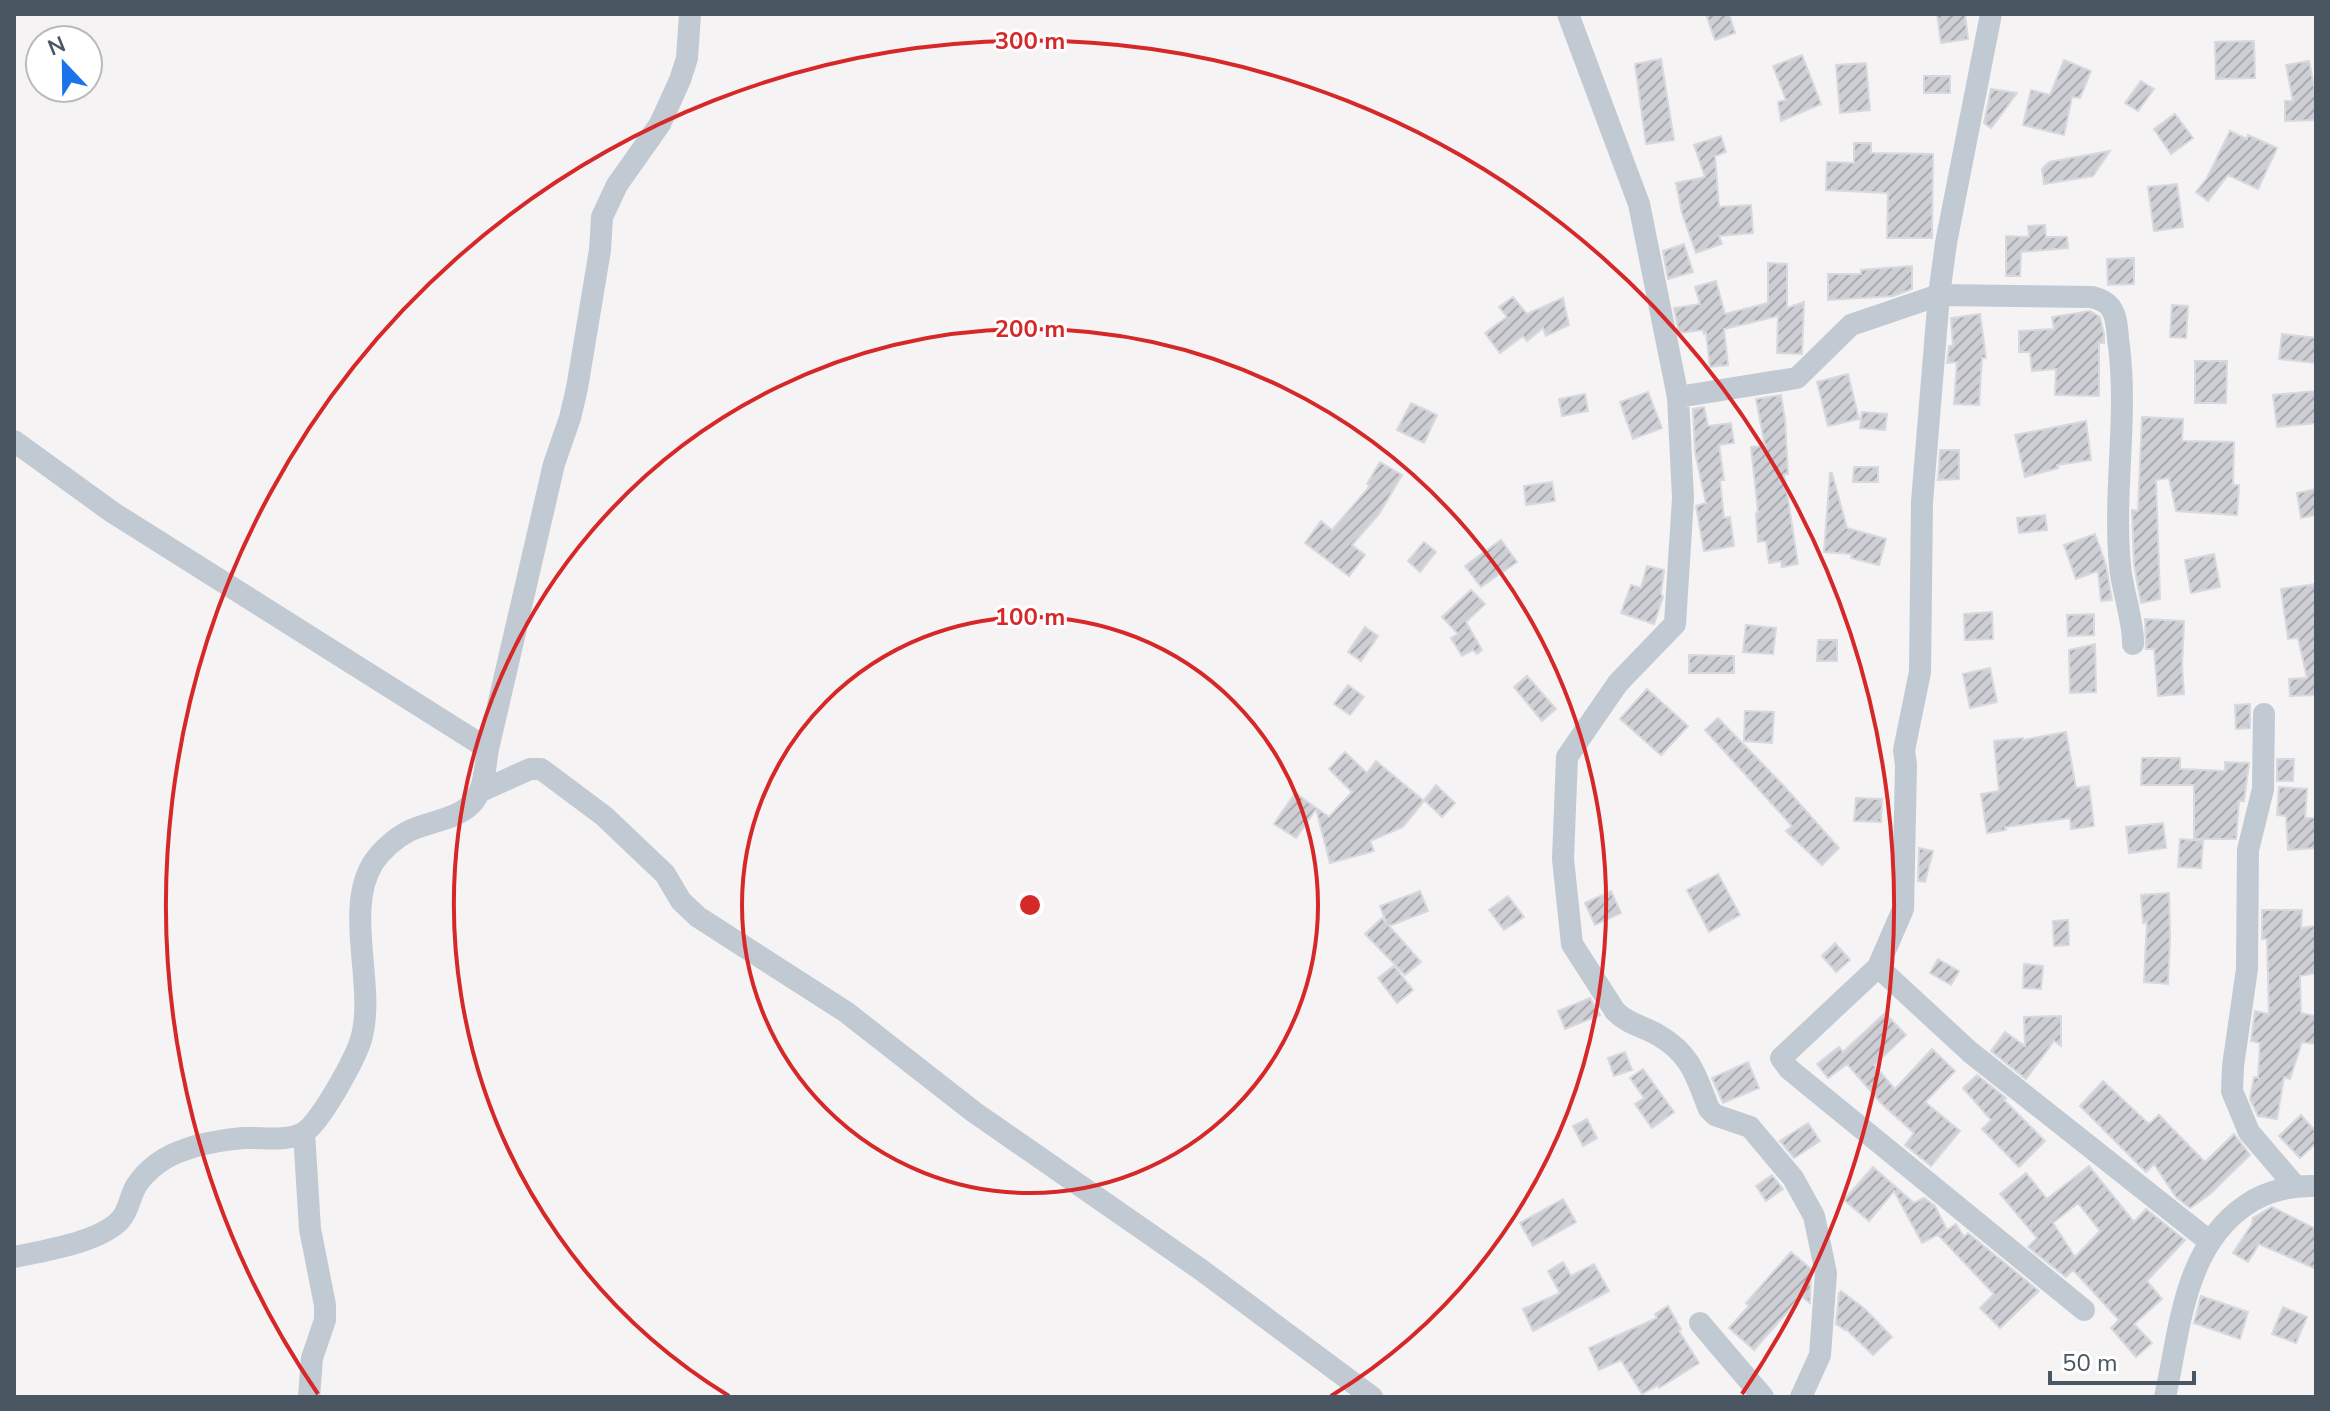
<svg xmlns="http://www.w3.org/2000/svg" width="2330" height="1411" viewBox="0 0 2330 1411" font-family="'Nunito Sans',sans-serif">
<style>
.building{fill:url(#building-hatch);stroke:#d7d9de;stroke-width:2;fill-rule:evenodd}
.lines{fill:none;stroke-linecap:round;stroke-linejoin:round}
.minor{stroke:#c1cad2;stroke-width:22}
.ring{fill:none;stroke:#d62828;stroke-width:4}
.centre{fill:#d62828;stroke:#fff;stroke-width:4}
.ring-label{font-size:24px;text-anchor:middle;font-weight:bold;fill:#d62828;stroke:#fff;stroke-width:6;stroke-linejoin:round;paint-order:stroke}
</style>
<defs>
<pattern id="building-hatch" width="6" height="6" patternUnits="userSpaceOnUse" patternTransform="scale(2)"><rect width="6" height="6" fill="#cdcfd5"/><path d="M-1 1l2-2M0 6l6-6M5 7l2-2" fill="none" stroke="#a8abb0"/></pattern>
</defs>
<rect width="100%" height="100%" fill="#f5f3f3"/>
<path class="building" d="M1706,14H1729L1735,33L1715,40Z
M1937,14H1965L1968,39L1941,43Z
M2254,41L2255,78L2216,79L2215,42Z
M1802,55L1821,104L1781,121L1778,102L1786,100L1773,66Z
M1661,59L1674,140L1646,144L1635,64Z
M2064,60L2091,71L2080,98L2072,97L2064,135L2023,125L2031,90L2050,95Z
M2309,61L2316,96V120L2285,121V101H2293L2286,65Z
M1866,63L1870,110L1840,113L1836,65Z
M1924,76H1950V93H1924Z
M2141,81L2154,89L2138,111L2125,103Z
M1991,89L2017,93L1991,128L1984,123Z
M2175,114L2193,138L2171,154L2154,129Z
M2230,131L2247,139L2248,135L2277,148L2258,189L2228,175L2208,201L2196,192L2207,178Z
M1721,136L1726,152L1715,156L1719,207L1751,205L1753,233L1719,236L1722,244L1696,253L1682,213L1676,183L1705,177L1694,145Z
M1854,143H1871V153L1933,154L1932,238H1887L1888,193L1826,190L1827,162L1854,163Z
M2110,151L2093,176L2044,184L2042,169L2049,162Z
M2177,184L2183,227L2154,231L2148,187Z
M2045,225L2046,237H2067L2068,248L2021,252L2020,276H2006V236L2029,237L2028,226Z
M1684,244L1693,272L1668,279L1663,251Z
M2134,258V284L2108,285L2107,259Z
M1768,263L1787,264V308L1804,302L1802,354L1777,353L1778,316L1724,329L1728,365L1710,367L1706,333L1704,334L1703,330L1679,333L1674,308L1700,304L1695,287L1716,281L1725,314L1768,303Z
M1912,266V289L1893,296L1828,300V274H1861V270Z
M1513,297L1527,314L1563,298L1569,325L1546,336L1543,328L1527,341L1523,336L1500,353L1485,333L1507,317L1499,307Z
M2172,305L2188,306L2186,338L2170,337Z
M2090,311L2100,317L2104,334V343H2099V396L2055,395L2056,369L2032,371L2030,352H2019V331L2054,329L2052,317Z
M1980,314L1986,358H1982L1979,405L1954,404L1957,362L1947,363L1949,346H1953L1951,318Z
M2282,334L2316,338V363L2279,359Z
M2195,361H2227L2226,403H2195Z
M1848,374L1859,419L1828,426L1817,382Z
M2316,391V423L2277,427L2273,395Z
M1648,392L1662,428L1633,439L1620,402Z
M1585,394L1588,411L1562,416L1559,399Z
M1781,395L1785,420L1788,474H1784L1798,564L1782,567L1781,561L1769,563L1766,541L1758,542L1756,513L1758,512L1751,447L1765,446L1756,399Z
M1411,403L1437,415L1424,443L1397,430Z
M1704,407L1708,426L1731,423L1734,443L1719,445L1724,480H1720L1724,518L1730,517L1734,546L1704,551L1696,506L1706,503L1695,452L1693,409Z
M1862,412L1887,414L1885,430L1860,428Z
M2142,417L2183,419L2182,441L2234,442L2233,485H2239L2237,515L2176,511L2169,478L2156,480L2160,599L2141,603L2134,565L2132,510L2138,511Z
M2086,421L2091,460L2057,465L2058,468L2025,477L2015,435Z
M1940,450H1959V479L1938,480Z
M1380,462L1402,475L1379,514L1352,545L1365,555L1349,576L1305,543L1321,521L1332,530L1370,486L1367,484Z
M1854,467H1878V482H1853Z
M1830,473H1832L1847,528L1886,539L1879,565L1851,558L1852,554L1824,552Z
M1552,482L1555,501L1526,505L1524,486Z
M2316,489V515L2301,518L2297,493Z
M2045,515L2047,530L2019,533L2017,518Z
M2095,534L2106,565L2112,600L2101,601L2098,571L2076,579L2064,545Z
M1501,540L1517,562L1481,587L1465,566Z
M1424,542L1436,552L1420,572L1408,561Z
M2214,554L2220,587L2191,593L2185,560Z
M1647,566L1664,570L1661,594L1663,597L1654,624L1621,613L1631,585L1641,588Z
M2316,584V695L2290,696L2289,679L2307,678L2298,638L2288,639L2281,589Z
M1471,590L1485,604L1466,622L1482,650L1477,654L1473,650L1462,656L1451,638L1458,634L1442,617Z
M1992,612L1993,639L1965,640L1964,614Z
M2094,614V635L2068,636L2067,615Z
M2145,619L2184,621L2182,665L2184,694L2158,696L2154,649H2146Z
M1746,625L1776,628L1773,654L1743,652Z
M1365,627L1378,636L1361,661L1348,652Z
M1818,640H1837V661H1817Z
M2095,644L2096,692L2070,693L2069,650Z
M1689,655L1734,656V673H1689Z
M1990,668L1997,702L1970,708L1963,674Z
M1527,676L1556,709L1542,721L1514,687Z
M1348,685L1364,697L1350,715L1334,704Z
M1647,689L1688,726L1661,755L1620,719Z
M2250,704V728L2236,729L2235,705Z
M1745,711L1774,712L1772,743L1744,741Z
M1718,718L1783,785L1839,848L1822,865L1786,831L1792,826L1705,730Z
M2066,732L2076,788L2089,786L2094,826L2071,829L2070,818L2005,827L2006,830L1987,833L1981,794L1999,791L1994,741L2023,738V740Z
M1345,752L1367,773L1376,761L1424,801L1403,827L1370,841L1374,851L1330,863L1316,809L1296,838L1274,824L1295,793L1329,817L1352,792L1329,769Z
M2142,758H2180V769L2225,771V762L2249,763L2244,801H2239L2236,839H2194V785H2141Z
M2277,759H2294L2293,781H2277Z
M1436,785L1455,803L1442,817L1424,800Z
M2279,787L2307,789L2305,818H2316V848L2288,850L2286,816L2277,815Z
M1856,798L1882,799L1881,822L1854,821Z
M2163,823L2166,848L2129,853L2126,827Z
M2180,839L2203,841L2201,868L2178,867Z
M1919,848L1933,851L1925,882L1918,881Z
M1718,874L1740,915L1709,932L1687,890Z
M1420,891L1428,911L1389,926L1421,962L1405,975L1365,934L1382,918L1387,924L1380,906Z
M1611,891L1621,913L1595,925L1585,903Z
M2169,893L2170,936L2168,984L2144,982L2147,922L2143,923L2141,895Z
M1508,896L1524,917L1504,930L1489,910Z
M2262,910H2302L2301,928L2316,926V973L2300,976L2301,1013L2316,1016V1044L2302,1042L2290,1079L2284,1077L2277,1119L2258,1116L2250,1099L2254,1077L2258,1078L2260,1043L2251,1041L2255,1011L2269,1014L2267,939H2262Z
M2068,920L2069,945L2054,946L2053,921Z
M1835,943L1850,960L1836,972L1822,956Z
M1938,959L1959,971L1951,985L1930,973Z
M2024,964L2043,966L2041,989L2023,988Z
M1394,966L1413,990L1397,1003L1378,978Z
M1590,998L1600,1015L1565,1029L1558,1011Z
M1885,1013L1906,1035L1874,1065L1895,1089L1932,1049L1955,1071L1925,1102L1960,1131L1931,1166L1905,1145L1914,1133L1882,1104L1847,1064L1828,1078L1817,1064L1839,1047L1843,1052Z
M2061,1016V1046L2054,1041L2026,1079L1991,1051L2005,1032L2025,1046L2024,1017Z
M1625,1052L1632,1070L1614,1076L1608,1058Z
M1748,1062L1759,1088L1723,1103L1712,1078Z
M1643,1069L1674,1112L1652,1128L1635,1104L1644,1098L1630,1078Z
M1977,1075L2006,1098L2004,1100L2045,1141L2019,1167L1982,1129L1991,1120L1963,1088Z
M2103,1081L2149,1124L2159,1115L2205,1162L2234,1134L2250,1155L2209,1195L2190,1208L2176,1197L2154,1164L2146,1172L2080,1106Z
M2301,1115L2316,1132V1143L2300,1158L2279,1136Z
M1587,1119L1597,1138L1583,1146L1573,1126Z
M1808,1123L1820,1141L1794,1158L1780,1141Z
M2089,1166L2134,1222L2146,1209L2185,1240L2147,1281L2162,1299L2134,1324L2152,1343L2136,1357L2111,1328L2119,1320L2073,1270L2066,1277L2028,1247L2037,1238L2000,1194L2026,1173L2047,1199ZM2078,1203L2100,1231L2075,1257L2053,1223Z
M1873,1167L1914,1203L1924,1198L1935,1206L1947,1230L1922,1243L1894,1191L1869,1221L1844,1200Z
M1772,1175L1783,1189L1766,1201L1756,1186Z
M1563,1199L1576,1222L1533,1246L1520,1223Z
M2272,1207L2316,1229V1269L2259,1244L2248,1262L2233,1253L2252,1224L2253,1218Z
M1956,1224L1964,1237L1968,1233L2039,1291L2000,1328L1980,1308L1994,1294L1939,1236Z
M1791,1252L1811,1269L1810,1303L1801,1296L1754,1350L1729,1328L1749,1306L1746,1303Z
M1563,1262L1571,1276L1594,1264L1609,1291L1533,1331L1523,1309L1560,1293L1548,1271Z
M1841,1291L1865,1309L1892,1337L1873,1355L1846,1329L1845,1330L1836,1324L1839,1293Z
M2201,1296L2248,1312L2240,1339L2194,1323Z
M1668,1306L1681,1329L1679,1331L1699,1363L1659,1388L1658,1385L1642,1394L1621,1360L1599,1370L1589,1348L1657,1318L1655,1314Z
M2283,1307L2307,1317L2296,1343L2272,1334Z"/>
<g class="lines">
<path class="minor" d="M1568,14L1639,204L1678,397L1683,498L1675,624L1618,683L1567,757L1563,859L1572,944L1615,1011C1627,1024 1643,1026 1658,1035C1691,1054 1696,1076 1709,1109L1715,1115L1750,1127L1793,1178L1814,1216L1826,1273L1820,1355L1801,1397
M1991,14L1946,243L1939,295L1922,502L1920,672L1904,750L1906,765L1903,909L1878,967L1781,1058L1789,1069L2084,1310
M1678,397L1797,378L1851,325L1939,295L2092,297C2100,299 2108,302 2112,310C2118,320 2117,335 2119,346C2128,419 2113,492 2120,566C2122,590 2134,622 2133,644
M14,441L112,512L488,749
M2264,714L2263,789L2248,850L2247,969L2233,1066L2232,1091L2249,1132L2296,1187
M479,792L530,769H541L604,816L665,874L681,901L698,917L846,1012L974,1112L1200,1269L1372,1397
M1878,967L1970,1052L2209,1241
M304,1133L310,1229L325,1305V1320L312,1358L309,1397
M14,1257C42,1251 102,1242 121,1219C129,1210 130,1196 136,1186C147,1169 165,1156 184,1150C202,1143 223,1140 243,1138C262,1137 285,1142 303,1133C320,1124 357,1056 362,1036C375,983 344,910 373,863C381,851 395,838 409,831C429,821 459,820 474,801C485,786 485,767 488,749L554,464L570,418L577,388L600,250L602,217L617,185L660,124L680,80L687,58L690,14
M1700,1323L1763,1397
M2165,1397C2180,1329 2184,1247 2246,1205C2266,1191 2292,1185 2316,1186"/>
</g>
<g class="ring">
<circle cx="1030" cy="905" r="288"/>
<path d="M729 1396A576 576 0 1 1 1331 1396"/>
<path d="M318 1394A864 864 0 1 1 1742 1394"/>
</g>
<circle cx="1030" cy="905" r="12" class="centre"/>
<g class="ring-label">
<text x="1030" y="49">300 m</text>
<text x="1030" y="337">200 m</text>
<text x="1030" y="625">100 m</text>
</g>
<rect width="2330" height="1411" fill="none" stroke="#4a5661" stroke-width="32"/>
<g transform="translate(64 64) rotate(338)"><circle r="38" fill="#ffffff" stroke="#b7bbc0" stroke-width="2"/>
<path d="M0-6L14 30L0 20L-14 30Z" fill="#1a73e8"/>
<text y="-12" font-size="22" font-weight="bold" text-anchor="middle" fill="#4a5661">N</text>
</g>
<path d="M2050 1371v12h144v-12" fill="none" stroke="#4a5661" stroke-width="4"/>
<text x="2062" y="1371" font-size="24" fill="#4a5661" stroke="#ffffff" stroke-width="6" paint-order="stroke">50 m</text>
</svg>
